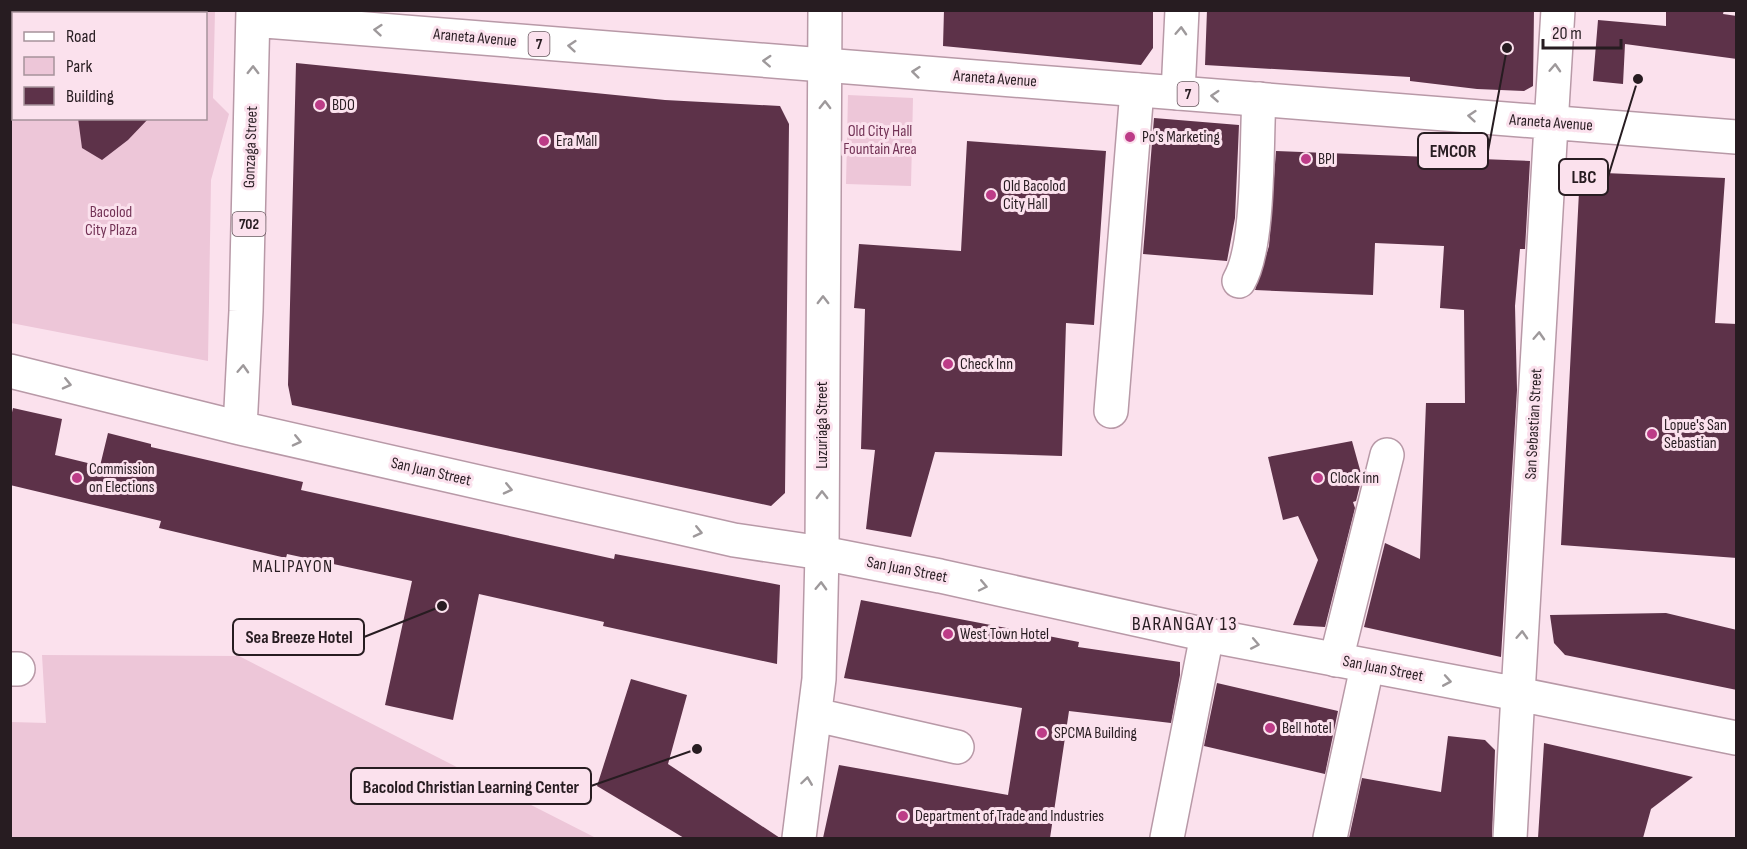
<svg xmlns="http://www.w3.org/2000/svg" width="1747" height="849" viewBox="0 0 1747 849" font-family="'Sofia Sans Condensed',sans-serif">
<style>
.green{fill:#edc6d8;fill-rule:evenodd}
.building{fill:#5d3249}
.lines{fill:none;stroke-linecap:round;stroke-linejoin:round}
.minor-casing{stroke:#b899a7;stroke-width:36}
.major-casing{stroke:#b899a7;stroke-width:36}
.minor{stroke:#fff;stroke-width:33}
.major{stroke:#fff;stroke-width:33}
.oneway{stroke:#9e999b}
.poi-dot{fill:#bc3c87;stroke:#fbe1ed;stroke-width:2}
.labels{text-anchor:middle;dominant-baseline:central;stroke-width:6;stroke-linejoin:round;paint-order:stroke}
.shield{fill:#fbe1ed;stroke:#67575e;stroke-width:1.5}
.shield-label{font-size:15px;font-weight:bold;fill:#271c21}
.street-label{font-size:16px;fill:#271c21;stroke:#fbe1ed}
.poi-label{font-size:16px;fill:#271c21;stroke:#fbe1ed;text-anchor:start}
.park-label{font-size:16px;fill:#733356;stroke:#fbe1ed}
.neighbourhood-label{font-size:18px;letter-spacing:1.5px;fill:#271c21;stroke:#fbe1ed}
.quarter-label{font-size:20px;letter-spacing:1.5px;fill:#271c21;stroke:#fbe1ed}
.leader{fill:none;stroke:#271c21;stroke-width:2}
.callout-dot{fill:#271c21;stroke:#fbe1ed;stroke-width:2}
.callout{fill:#fbe1ed;stroke:#271c21;stroke-width:2}
.callout-label{font-size:18px;text-anchor:middle;font-weight:bold;fill:#271c21}
</style>
<rect width="100%" height="100%" fill="#fbe1ed"/>
<path class="green" d="M10,11H215L213,98L229,114L211,180L208,361L11,323ZM14,14H206V118H14Z
M848,95L913,98L911,186L846,184Z
M42,655L239,656L596,838H11V722L46,723Z"/>
<path class="building" d="M944,10H1153V48L1141,65L943,46Z
M1207,10H1534L1533,86L1524,91L1477,89L1410,81V77L1205,65Z
M1666,10H1724L1723,14L1737,16V59L1625,44L1623,84L1593,81L1598,20L1666,26Z
M296,63L665,100L780,106L789,124L785,493L771,506L292,405L288,385Z
M78,118H149L128,140L102,160L82,148Z
M1154,118L1239,125L1235,218L1227,261L1143,254Z
M967,141L1106,151L1094,325L1066,323L1062,456L935,452L911,537L866,529L875,450L861,449L865,309L854,308L859,244L961,251Z
M1276,151L1530,161L1525,249H1520L1515,306L1517,390L1501,657L1364,627L1385,543L1420,559L1426,403H1465L1464,310L1440,308L1444,246L1375,243L1373,295L1255,290L1269,246Z
M1580,172L1725,178L1715,323L1737,324V558L1561,545Z
M13,408L62,419L55,455L100,466L108,433L151,444V447L303,482L301,490L614,559L615,554L780,585L777,664L603,626L604,622L479,594L453,720L385,705L412,581L287,554L286,558L159,528L161,521L10,485V421Z
M1352,441L1362,477L1356,501L1353,502L1355,508L1325,627L1293,625L1318,560L1298,516L1283,520L1268,457Z
M861,600L1079,642L1078,647L1180,662V675L1171,723L1069,711L1050,838H823L839,765L1008,795L1022,708L844,678Z
M1666,613L1737,630V690L1565,655L1554,643L1550,615Z
M631,679L687,695L668,764L780,838H684L597,786Z
M1217,683L1338,711L1325,774L1204,746Z
M1448,736L1485,740L1495,750L1492,838H1349L1362,778L1441,792Z
M1544,743L1693,777L1651,809L1643,838H1538Z"/>
<g class="lines">
<defs>
<path id="minor" d="M1178,93L1182,10
M1551,125L1558,10
M1239,281C1260,245 1256,145 1259,99
M1111,411L1137,90
M1336,660L1387,455
M10,669H18
M816,715L957,747
M799,838L819,679L822,553L825,10
M1167,838L1207,635
M1330,838L1367,667
M1510,838L1518,694L1736,738"/>
<path id="major" d="M253,20L1736,137
M10,371L240,428L734,540L822,553L940,576L1207,635L1518,694L1551,125
M240,428L246,311L253,10"/>
</defs>
<use href="#minor" class="minor-casing"/>
<use href="#major" class="major-casing"/>
<use href="#minor" class="minor"/>
<use href="#major" class="major"/>
</g>
<defs><path id="oneway-chevron" d="M-2-3.5L2.5 0L-2 3.5" fill="none" stroke-width="1.6" stroke-linecap="round" stroke-linejoin="round" transform="scale(1.5)"/></defs>
<g class="oneway">
<use href="#oneway-chevron" transform="translate(378 30) rotate(-175)"/>
<use href="#oneway-chevron" transform="translate(1181 31) rotate(-87)"/>
<use href="#oneway-chevron" transform="translate(572 46) rotate(-175)"/>
<use href="#oneway-chevron" transform="translate(767 61) rotate(-177)"/>
<use href="#oneway-chevron" transform="translate(1555 68) rotate(-87)"/>
<use href="#oneway-chevron" transform="translate(253 70) rotate(-89)"/>
<use href="#oneway-chevron" transform="translate(916 72) rotate(-174)"/>
<use href="#oneway-chevron" transform="translate(1215 96) rotate(-176)"/>
<use href="#oneway-chevron" transform="translate(825 105) rotate(-89)"/>
<use href="#oneway-chevron" transform="translate(1472 116) rotate(-175)"/>
<use href="#oneway-chevron" transform="translate(823 300) rotate(-90)"/>
<use href="#oneway-chevron" transform="translate(1539 336) rotate(-87)"/>
<use href="#oneway-chevron" transform="translate(243 369) rotate(-87)"/>
<use href="#oneway-chevron" transform="translate(67 384) rotate(13)"/>
<use href="#oneway-chevron" transform="translate(297 441) rotate(13)"/>
<use href="#oneway-chevron" transform="translate(508 489) rotate(13)"/>
<use href="#oneway-chevron" transform="translate(822 495) rotate(-90)"/>
<use href="#oneway-chevron" transform="translate(698 532) rotate(13)"/>
<use href="#oneway-chevron" transform="translate(821 586) rotate(-88)"/>
<use href="#oneway-chevron" transform="translate(983 586) rotate(12)"/>
<use href="#oneway-chevron" transform="translate(1522 635) rotate(-87)"/>
<use href="#oneway-chevron" transform="translate(1255 644) rotate(11)"/>
<use href="#oneway-chevron" transform="translate(1447 681) rotate(10)"/>
<use href="#oneway-chevron" transform="translate(807 781) rotate(-82)"/>
</g>
<g class="poi-dot">
<circle cx="320" cy="105" r="6"/>
<circle cx="1130" cy="137" r="6"/>
<circle cx="544" cy="141" r="6"/>
<circle cx="1306" cy="159" r="6"/>
<circle cx="991" cy="195" r="6"/>
<circle cx="948" cy="364" r="6"/>
<circle cx="1652" cy="434" r="6"/>
<circle cx="77" cy="478" r="6"/>
<circle cx="1318" cy="478" r="6"/>
<circle cx="948" cy="634" r="6"/>
<circle cx="1270" cy="728" r="6"/>
<circle cx="1042" cy="733" r="6"/>
<circle cx="903" cy="816" r="6"/>
</g>
<g class="labels">
<g class="shield">
<rect x="528.5" y="32" width="21" height="24" rx="4.5"/>
<rect x="1177.5" y="82" width="21" height="24" rx="4.5"/>
<rect x="232.5" y="212" width="33" height="24" rx="4.5"/>
</g>
<g class="shield-label">
<text x="539" y="44">7</text>
<text x="1188" y="94">7</text>
<text x="249" y="224">702</text>
</g>
<g class="street-label">
<text transform="translate(475 38) rotate(5)">Araneta Avenue</text>
<text transform="translate(995 79) rotate(4)">Araneta Avenue</text>
<text transform="translate(1551 123) rotate(4)">Araneta Avenue</text>
<text transform="translate(251 147) rotate(-88)">Gonzaga Street</text>
<text transform="translate(1534 424) rotate(-87)">San Sebastian Street</text>
<text transform="translate(822 425) rotate(-90)">Luzuriaga Street</text>
<text transform="translate(431 472) rotate(13)">San Juan Street</text>
<text transform="translate(907 570) rotate(11)">San Juan Street</text>
<text transform="translate(1383 669) rotate(11)">San Juan Street</text>
</g>
<g class="poi-label">
<text x="332" y="105">BDO</text>
<text x="1142" y="137">Po's Marketing</text>
<text x="556" y="141">Era Mall</text>
<text x="1318" y="159">BPI</text>
<text x="1003" y="186">Old Bacolod<tspan x="1003" dy="18">City Hall</tspan></text>
<text x="960" y="364">Check Inn</text>
<text x="1664" y="425">Lopue's San<tspan x="1664" dy="18">Sebastian</tspan></text>
<text x="89" y="469">Commission<tspan x="89" dy="18">on Elections</tspan></text>
<text x="1330" y="478">Clock inn</text>
<text x="960" y="634">West Town Hotel</text>
<text x="1282" y="728">Bell hotel</text>
<text x="1054" y="733">SPCMA Building</text>
<text x="915" y="816">Department of Trade and Industries</text>
</g>
<g class="park-label">
<text x="880" y="131">Old City Hall<tspan x="880" dy="18">Fountain Area</tspan></text>
<text x="111" y="212">Bacolod<tspan x="111" dy="18">City Plaza</tspan></text>
</g>
<g class="neighbourhood-label">
<text x="293" y="566">MALIPAYON</text>
</g>
<g class="quarter-label">
<text x="1185" y="624">BARANGAY 13</text>
</g>
</g>
<path class="leader" d="M1507 48L1488 151M1638 79L1608 177M442 606L364 637M697 749L591 786"/>
<g class="callout-dot">
<circle cx="1507" cy="48" r="6"/>
<circle cx="1638" cy="79" r="6"/>
<circle cx="442" cy="606" r="6"/>
<circle cx="697" cy="749" r="6"/>
</g>
<g class="callout">
<rect x="1418" y="133" width="70" height="36" rx="6"/>
<rect x="1559" y="159" width="49" height="36" rx="6"/>
<rect x="233" y="619" width="131" height="36" rx="6"/>
<rect x="351" y="768" width="240" height="36" rx="6"/>
</g>
<g class="callout-label">
<text x="1453" y="157">EMCOR</text>
<text x="1584" y="183">LBC</text>
<text x="299" y="643">Sea Breeze Hotel</text>
<text x="471" y="793">Bacolod Christian Learning Center</text>
</g>
<rect width="1747" height="849" fill="none" stroke="#271c21" stroke-width="24"/>
<rect x="12" y="12" width="195" height="108" fill="#fbe1ed" stroke="#a6929b" stroke-width="1.5"/>
<rect x="24" y="32" width="30" height="9" fill="#ffffff" stroke="#a6929b" stroke-width="1.5"/>
<text x="66" y="42" font-size="18" fill="#271c21">Road</text>
<rect x="24" y="57" width="30" height="18" fill="#edc6d8" stroke="#a6929b" stroke-width="1.5"/>
<text x="66" y="72" font-size="18" fill="#271c21">Park</text>
<rect x="24" y="87" width="30" height="18" fill="#5d3249" stroke="#a6929b" stroke-width="1.5"/>
<text x="66" y="102" font-size="18" fill="#271c21">Building</text>
<path d="M1543 39v9h78v-9" fill="none" stroke="#271c21" stroke-width="3"/>
<text x="1552" y="39" font-size="18" fill="#271c21" stroke="#fbe1ed" stroke-width="4.5" paint-order="stroke">20 m</text>
</svg>
